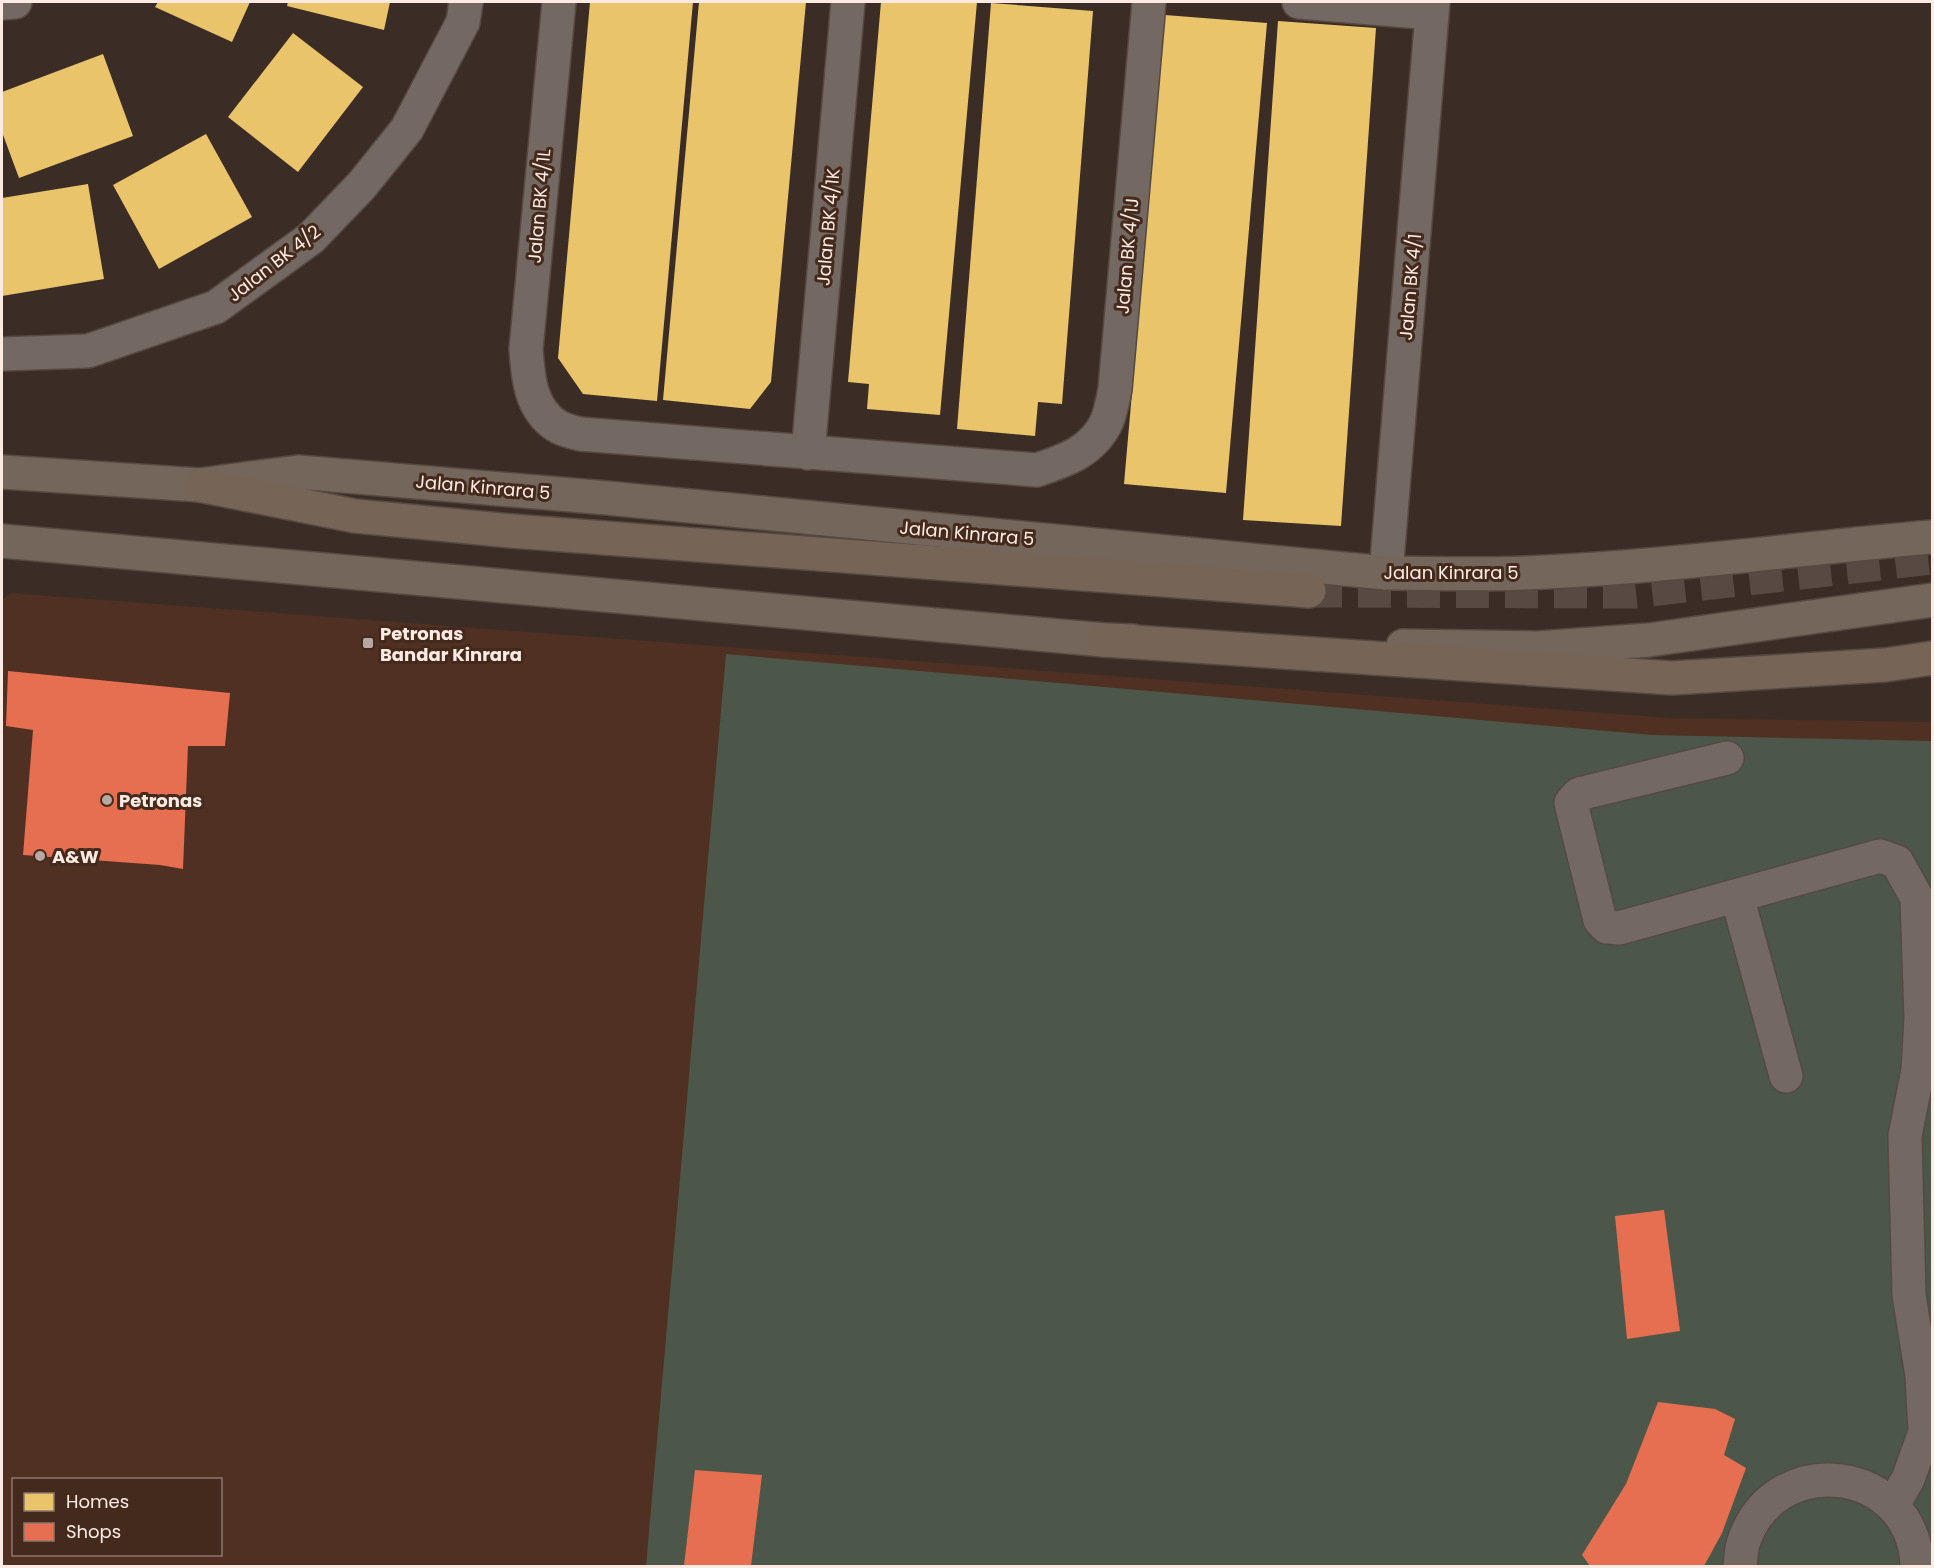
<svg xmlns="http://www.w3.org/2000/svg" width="1934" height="1568" viewBox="0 0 1934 1568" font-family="Poppins,sans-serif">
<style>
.built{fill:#4f3022;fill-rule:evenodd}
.green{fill:#4c5749}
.homes{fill:#e9c46a}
.shops{fill:#e76f51}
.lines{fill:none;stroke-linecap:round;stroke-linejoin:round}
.highway-tunnel{stroke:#584a42;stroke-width:33;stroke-dasharray:33 16;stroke-linecap:butt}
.minor-casing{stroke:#554942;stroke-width:36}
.major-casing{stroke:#554942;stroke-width:36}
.highway-casing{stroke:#554942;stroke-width:36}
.minor{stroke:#746862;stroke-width:33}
.major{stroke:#75665c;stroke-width:33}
.highway{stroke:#766457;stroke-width:33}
.poi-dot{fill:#b9a8a1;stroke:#442a1d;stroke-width:2}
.labels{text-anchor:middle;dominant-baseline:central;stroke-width:6;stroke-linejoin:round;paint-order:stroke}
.street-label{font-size:18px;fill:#fdebe3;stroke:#442a1d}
.poi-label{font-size:18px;font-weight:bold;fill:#fdebe3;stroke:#442a1d;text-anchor:start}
</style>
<rect width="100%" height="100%" fill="#3b2d26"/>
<path class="built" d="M10,593L1671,718L1932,722V1566H2V600ZM14,1480H220V1554H14Z"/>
<path class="green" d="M726,654L1653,735L1932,741V1566H646Z"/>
<path class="homes" d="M158,2H250L232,42L155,7Z
M288,2H390L384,30L287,6Z
M590,2H693L657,401L583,394L558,358Z
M699,2H806L771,382L750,409L663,400Z
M881,2H977L940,415L867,409L869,384L848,382Z
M991,3L1093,11L1062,404L1038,402L1035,436L957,429Z
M1165,15L1267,23L1226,493L1124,484Z
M1278,21L1376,28L1341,526L1243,520Z
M293,33L363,87L298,172L228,117Z
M103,54L133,136L19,178L2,132V92Z
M206,134L252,217L159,269L113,185Z
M88,184L104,279L2,296V198Z"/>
<path class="shops" d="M8,671L230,693L225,746H188L183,869L160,865L23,855L33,730L6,726Z
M1664,1210L1680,1331L1627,1339L1615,1216Z
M1658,1402L1715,1409L1735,1419L1724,1455L1746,1468L1722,1533L1704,1566H1590L1582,1555L1626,1484Z
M695,1470L762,1475L751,1566H684Z"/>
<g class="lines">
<path class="highway-tunnel" d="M1309,591L1634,592L1932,558"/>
<defs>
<path id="minor" d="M559,2L526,349C528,377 530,409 557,426C563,430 572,432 580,434L1037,470C1067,460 1093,451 1107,421C1111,411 1113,399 1115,389L1149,2
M1299,2L1432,13
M2,3L15,2
M2,354L88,351L216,307L311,238L362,185L407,129L463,22L466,2
M808,453L848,2
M1386,573L1433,2
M1727,758L1579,794L1571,803L1600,920L1607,927L1619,928L1880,856L1897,862L1917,898L1921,1018L1918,1070L1905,1136L1909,1295L1922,1376L1925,1432L1908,1479L1893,1505
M1737,896L1786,1076
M1740,1566C1741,1559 1741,1551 1743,1544C1773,1447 1914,1465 1917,1566"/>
<path id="major" d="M2,472L199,485L298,472L607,498L1386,573C1440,574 1493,575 1546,572C1675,566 1804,548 1932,537
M2,541L1104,640L1133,641
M1403,646L1538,648L1649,640L1932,600"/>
<path id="highway" d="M199,485L355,516L512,531L1309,591
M1104,640L1672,678L1885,665L1932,658"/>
</defs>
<use href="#minor" class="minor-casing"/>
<use href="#major" class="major-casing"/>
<use href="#highway" class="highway-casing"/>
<use href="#minor" class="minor"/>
<use href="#major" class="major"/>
<use href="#highway" class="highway"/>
</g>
<g class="poi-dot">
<rect x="362" y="637" width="12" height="12" rx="3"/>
<circle cx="107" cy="800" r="6"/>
<circle cx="40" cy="856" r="6"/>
</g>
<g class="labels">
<g class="street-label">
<text transform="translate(539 206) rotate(-85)">Jalan BK 4/1L</text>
<text transform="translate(828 227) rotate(-85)">Jalan BK 4/1K</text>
<text transform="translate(1127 256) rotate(-85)">Jalan BK 4/1J</text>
<text transform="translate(274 263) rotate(-38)">Jalan BK 4/2</text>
<text transform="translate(1410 287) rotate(-85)">Jalan BK 4/1</text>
<text transform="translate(483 487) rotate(5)">Jalan Kinrara 5</text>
<text transform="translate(967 533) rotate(5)">Jalan Kinrara 5</text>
<text x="1451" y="572">Jalan Kinrara 5</text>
</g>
<g class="poi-label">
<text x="380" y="633">Petronas<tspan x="380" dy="21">Bandar Kinrara</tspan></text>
<text x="119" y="800">Petronas</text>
<text x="52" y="856">A&amp;W</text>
</g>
</g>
<rect width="1934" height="1568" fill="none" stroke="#fdebe3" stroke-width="6"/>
<rect x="12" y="1478" width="210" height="78" fill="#442a1d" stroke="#8e776c" stroke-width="1.5"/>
<rect x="24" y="1493" width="30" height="18" fill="#e9c46a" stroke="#8e776c" stroke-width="1.5"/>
<text x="66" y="1508" font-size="18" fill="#fdebe3">Homes</text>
<rect x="24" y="1523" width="30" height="18" fill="#e76f51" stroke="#8e776c" stroke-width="1.5"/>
<text x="66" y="1538" font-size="18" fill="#fdebe3">Shops</text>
</svg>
